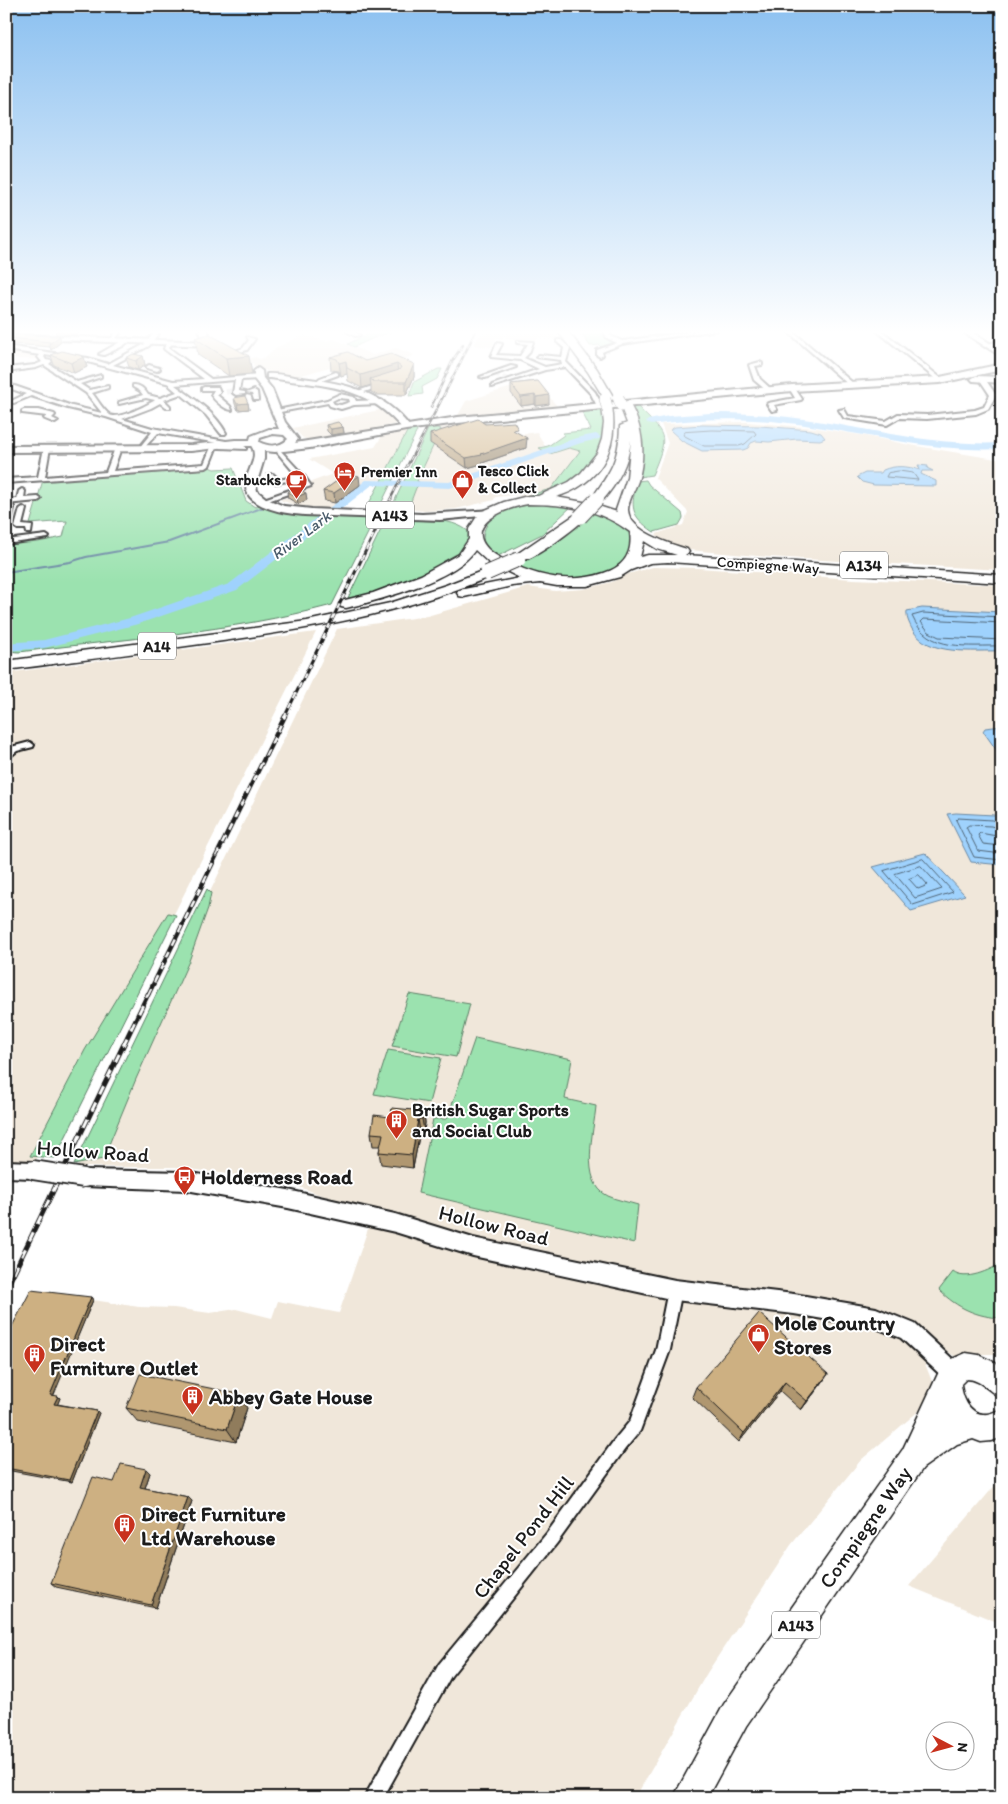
<svg xmlns="http://www.w3.org/2000/svg" width="1008" height="1804" viewBox="0 0 1008 1804" font-family="Itim,sans-serif">
<style>
.built{fill:#f0e7da}
.green{fill:#9be2af;stroke:#5c7f66}
.water{fill:#9fd2fd;stroke:#6b89a3}
.lines{fill:none;stroke-linecap:round;stroke-linejoin:round}
.shore{stroke:#506576;stroke-width:1}
.stream-far1{stroke:#6b89a3;stroke-width:1}
.stream{stroke:#6b89a3;stroke-width:2}
.river{fill:#9fd2fd;fill-rule:evenodd}
.street-tunnel{stroke:#ddd;stroke-width:5.5;stroke-dasharray:5.5 3;stroke-linecap:butt}
.street-casing{stroke:#1c1c1c;stroke-width:4}
.secondary-casing{stroke:#1c1c1c;stroke-width:4}
.primary-casing{stroke:#1c1c1c;stroke-width:4}
.highway-casing{stroke:#1c1c1c;stroke-width:3}
.street{fill:#fff;fill-rule:evenodd}
.secondary{fill:#fff;fill-rule:evenodd}
.primary{fill:#fff;fill-rule:evenodd}
.highway{fill:#fff;fill-rule:evenodd}
.rail-far3-casing{stroke:#1c1c1c;stroke-width:2.5}
.rail-far2-casing{stroke:#1c1c1c;stroke-width:3}
.rail-far1-casing{stroke:#1c1c1c;stroke-width:4.5}
.rail-casing{stroke:#1c1c1c;stroke-width:5}
.rail-far3{stroke:#fff;stroke-width:1;stroke-dasharray:4.5;stroke-linecap:butt}
.rail-far2{stroke:#fff;stroke-width:2;stroke-dasharray:5.5;stroke-linecap:butt}
.rail-far1{stroke:#fff;stroke-width:2.5;stroke-dasharray:7;stroke-linecap:butt}
.rail{stroke:#fff;stroke-width:3;stroke-dasharray:9;stroke-linecap:butt}
.secondary-bridge-casing{stroke:#1c1c1c;stroke-width:22;stroke-linecap:butt}
.highway-bridge-far1-casing{stroke:#1c1c1c;stroke-width:12;stroke-linecap:butt}
.highway-bridge-casing{stroke:#1c1c1c;stroke-width:16;stroke-linecap:butt}
.secondary-bridge{stroke:#fff;stroke-width:18}
.highway-bridge-far1{stroke:#fff;stroke-width:11}
.highway-bridge{stroke:#fff;stroke-width:14}
.wall{fill:#b09770;stroke:#1c1c1c}
.shaded-wall{fill:#907b5b;stroke:#1c1c1c}
.building{fill:#cdb082;stroke:#1c1c1c}
.labels{text-anchor:middle;dominant-baseline:central;stroke-width:4;stroke-linejoin:round;paint-order:stroke}
.far-poi-label{font-size:15px;font-weight:bold;fill:#1c1c1c;stroke:#fff;text-anchor:start}
.far-street-label{font-size:15px;fill:#1c1c1c;stroke:#fff}
.shield{fill:#fff;stroke:#606060;stroke-width:1}
.shield-label{font-size:16px;font-weight:bold;fill:#1c1c1c}
.far-water-label{font-size:16px;font-style:italic;fill:#4a5c6b;stroke:#fff}
.poi-label{font-size:18px;font-weight:bold;fill:#1c1c1c;stroke:#fff;text-anchor:start}
.near-street-label{font-size:21px;fill:#1c1c1c;stroke:#fff}
.near-poi-label{font-size:21px;font-weight:bold;fill:#1c1c1c;stroke:#fff;text-anchor:start}
</style>
<rect width="100%" height="100%" fill="#fff"/>
<filter id="ink" filterUnits="userSpaceOnUse"><feTurbulence type="fractalNoise" baseFrequency=".02" numOctaves="2"/><feDisplacementMap in="SourceGraphic" scale="10" xChannelSelector="R" yChannelSelector="G"/><feConvolveMatrix kernelMatrix="1 2 1 2 8 2 1 2 1" color-interpolation-filters="sRGB"/></filter>
<g filter="url(#ink)">
<path class="built" d="M489,330H506L503,339L496,338L492,347L474,345L479,336Z
M507,330H550L562,341L546,338H538L536,341L505,338Z
M303,335L326,341L334,339L373,355L396,348L414,355L392,364L350,361L295,377L267,371L253,366L254,364L246,360L255,357L260,359L265,357L278,347Z
M6,350L40,354L41,359H6Z
M535,380L557,406L457,417L466,401Z
M384,409L396,424L314,441L303,438L293,428Z
M479,421L483,426L516,435L537,432L545,446L540,447L550,454L569,448L580,451L551,489L526,496L512,495L495,497L494,500L456,509L424,511L408,509L416,488L420,483L416,481L441,429L437,426Z
M747,422L816,428L861,435L910,445L1002,460V570L768,557L689,550L663,544L656,534L683,525L688,512L655,478L668,443L661,424Z
M409,428L381,480L368,481L332,509L298,506L280,500L305,490L311,482L333,474L309,459L375,447L382,436L380,434Z
M653,567L698,568L853,579L1002,585V1354H973L956,1357L917,1332L475,1239L400,1215L337,1201L286,1182L175,1167H77L337,629L427,616L528,587L555,591L584,589L612,582L628,574Z
M316,632L174,914L35,1162L6,1161V673Z
M370,1223L540,1271L606,1286L869,1327L897,1337L920,1351L935,1389L928,1403L861,1460L791,1545L707,1673L635,1798H6V1345L93,1300L139,1307L174,1308L210,1313L236,1309L272,1318L278,1301L339,1313Z
M997,1483L1002,1492V1624L909,1586Z"/>
<path class="green" d="M375,330H399L378,336L354,347L348,344Z
M579,330H602V336L616,342L602,348L599,345L590,346Z
M438,369H442L437,379L422,387L423,394L409,396L414,382Z
M636,405C666,436 670,432 652,475L639,477C645,452 640,430 632,406Z
M601,407L607,425L599,455L574,483L540,497L526,496L551,489L580,451L569,448L550,454L539,448L548,446L564,435L563,433L591,430L581,410Z
M437,428L441,429L417,481L421,483L416,488L408,509L412,510V512L402,514L389,513L428,429Z
M418,429L378,510L366,509L408,430Z
M207,466L214,469L233,468L246,501L255,507L262,504L286,512L375,519L332,605C231,632 122,639 19,652L6,651V545L38,542L63,537L67,521L30,524L43,480Z
M646,480L649,485L682,513L683,518L679,525L654,532C629,515 631,507 637,481Z
M531,503L573,505L542,534L498,556C475,547 481,522 501,512C510,508 521,505 531,503Z
M595,511L632,531L631,559L604,575L571,579L545,577L516,566L557,542Z
M386,519C410,519 452,515 470,533V541L466,551L421,578L374,594L347,600Z
M207,889L211,893L208,908L189,961L136,1079L103,1159L74,1165Z
M168,913L176,915L55,1158L30,1156L85,1050Z
M409,994L470,1004L456,1057L392,1046Z
M475,1038L572,1059L565,1099L596,1106C594,1131 579,1182 608,1196C617,1200 628,1202 638,1205L634,1243L418,1193L433,1119H447Z
M388,1050L441,1058L429,1103L374,1094Z
M1002,1263V1318C977,1317 957,1308 939,1290L953,1272C965,1282 990,1270 1002,1263Z"/>
<path class="water" d="M702,425L760,426L811,430L821,433L825,438L820,440L797,439L769,442L756,441L751,443L748,448L743,450L702,451L682,441L670,430L675,427Z
M918,465L928,466L927,468L933,471H922L921,474L936,481V486L874,485L862,482L857,477L865,473H881L883,470C895,465 907,466 920,470Z
M922,608L1002,612V651C973,650 928,657 912,629C909,623 906,617 907,611Z
M1002,726V758L983,731L985,728Z
M956,813L994,815L1002,819V865L971,862L947,814Z
M925,853L965,895L911,911L873,867Z"/>
<g class="lines">
<path class="shore" d="M712,430L754,431L756,434L745,444L739,446H704L683,435L685,432Z
M899,471L913,473L918,480L886,477L888,473Z
M1002,617L923,613L912,616C928,653 968,645 1002,646
M1002,623L924,619L921,622L929,632L939,637L1002,640
M1002,823L992,820L958,818L956,820L974,857L1002,860
M1002,830L991,826L969,825L966,827L978,851L1002,854
M1002,837L980,833L978,835L983,844L1002,846
M923,859L953,892L913,905L884,871Z
M921,866L942,889L915,898L895,874Z
M919,875L928,885L918,889L909,879Z"/>
<path class="stream-far1" d="M303,334L316,330"/>
<path class="stream" d="M6,572L70,562L86,557L169,542L264,507"/>
<path class="river" d="M711,413C747,413 782,415 817,421C879,431 939,446 1002,443V449C939,452 879,437 817,427C763,418 706,416 651,425L646,422L648,420L669,416Z
M596,434L601,437L599,439L581,443L450,488L372,485L237,590L138,624L44,648L6,651V643L44,640L130,618L229,584L366,480L449,482L576,438Z"/>
<path class="street-tunnel" d="M495,373L509,381
M226,392L232,391"/>
<defs>
<path id="street" d="M117,330H122L114,341H110Z
M156,330H161L149,346L113,365L173,381L204,379L164,349L166,343L169,341L172,343L169,348L211,379L259,375L262,377L259,379L241,380L239,391L245,392V394L236,395L233,393L235,380L175,385C193,398 215,412 226,433L225,434H221L206,415L181,394L164,400L170,406V408H166L160,403L151,408L122,419L152,428L226,441L229,443L227,445L244,446L246,447V449L220,448L217,446L209,466L206,468L6,483V479L38,477L44,448L47,446L50,448L45,477L106,472L115,448L118,446L121,448L113,471L204,464L212,445L217,446L224,444L158,433L142,450L139,448L152,432L106,417L68,408L31,396L14,403L9,402L26,394L6,387V383L72,406L102,413L86,393L44,365L36,368L6,372V368L35,365L42,362L38,357L40,355L6,350V346L88,358L108,364L145,344ZM45,355L88,362L170,384V386L177,392L160,398L148,395C145,390 140,384 133,385V387L140,391L143,395L119,402V404L146,398L155,400C148,405 118,420 110,415C103,410 97,399 92,393L108,388V386L89,390L80,384L101,377V375L77,382L49,364L52,361L46,360L44,357Z
M345,330H351L360,335L355,336Z
M603,330H609L611,336L622,341L703,330H717L622,344L602,352L603,355L600,357L597,355V350L617,343L607,338Z
M786,330H791L854,384V386H850Z
M876,330H881L942,379V381H938Z
M247,337L255,339L247,350L227,356V354L243,348L249,340Z
M127,338L130,340L123,346L104,355L99,354Z
M557,340H561L570,348L566,362L595,392L602,405L601,406H597L591,394L565,367L545,370L492,387V385L539,369L520,360L491,357L497,343L502,344L496,355L520,356L528,344L517,343V341L533,342L529,353L524,358L545,367L562,364L561,360L536,357L539,355L562,357L564,348L557,342Z
M1002,341V345L985,347L982,345Z
M760,362L762,363V365L755,366L760,379L771,389V391H767L754,380L749,365Z
M149,365L159,368L160,369L157,371L147,368L146,367Z
M511,366L516,367L485,378L480,377Z
M336,372L338,373V375L324,380L319,384L314,383L320,378Z
M983,378L985,379L996,395L988,409L976,414L927,419L899,418L887,425L844,418L839,410L844,409L848,416L886,421L898,414L927,415L975,410L984,407L990,395L980,380Z
M384,382L386,383V385L361,393L358,391Z
M792,386L794,387L802,399L801,400L774,405L777,410L772,411L767,404L768,403L795,398L789,388Z
M204,387H218L220,392L217,395L230,406L232,410C225,410 215,401 211,395L214,390H202V388Z
M254,390L257,392L258,400H254L252,394L246,393Z
M340,394L354,397L356,401L381,400L384,402L381,404L354,405L341,409L330,406L328,403L275,413L272,411L327,400ZM338,398L349,399L350,402L341,405L334,404L332,401Z
M24,410H39L54,414L55,415L52,418L58,421L55,423L45,419L44,418L47,416L22,413V411Z
M280,450L304,476L311,486L265,502H261V500L304,485L299,479L276,483L268,475L273,474L279,480L297,476L277,452Z
M22,489L25,491L24,498L38,497L41,499L38,501L6,504V500L17,499L19,491Z
M11,505L14,507L10,528L7,530L8,507Z
M23,507L26,509L22,525L32,526L31,533H27L26,529H18L15,527L20,509Z
M46,535L49,537L48,538L6,544V540Z
M30,742L34,745L33,747L17,751L6,760V752L11,747Z
M675,1283L680,1285L682,1290L670,1350L640,1431L625,1449L557,1543L451,1676L383,1798H364L439,1664L547,1533L615,1439L630,1421L656,1350L668,1290L670,1285Z"/>
<path id="secondary" d="M960,330H969L1002,351V357Z
M6,334L210,342L214,344L210,346L6,338Z
M267,374C278,373 291,377 302,378C344,383 383,391 410,427L409,429H403C364,383 325,387 270,378H267Z
M235,440H254L259,443L254,446H235L191,451L6,452V446L191,445Z
M6,1161L33,1162L40,1164L42,1170L40,1176L33,1178L6,1177Z
M84,1170L186,1172L288,1190L395,1214L473,1238L675,1280L794,1294L876,1308L915,1324L959,1365L962,1372L959,1379L952,1382L945,1379L901,1338L876,1328L794,1314L675,1300L473,1256L395,1232L288,1208L186,1190L84,1186L77,1184L75,1178L77,1172Z"/>
<path id="primary" d="M199,330H207L213,342L224,348V352C210,353 204,341 199,330Z
M1002,364V370L940,383L792,391L458,423L406,430L310,448L275,452L264,451V459L256,485L257,491L267,499L284,506L312,509L422,514L495,510L496,512L495,514L491,515L440,520L304,515C288,514 246,508 246,486C245,470 262,457 249,443L251,436L269,429H279L262,389L254,379V371L258,368L262,371L263,378L272,389L285,422L298,439L295,443L458,417L792,385L940,377ZM273,434L284,435L288,439C280,447 269,447 259,442L260,438Z
M976,376L1002,377V383L973,381L971,379Z"/>
<path id="highway" d="M557,330H567L597,369L614,398L613,400H605L588,372Z
M625,402L629,403C643,425 646,455 638,481C635,489 628,502 628,510C629,531 670,544 687,549L689,552L685,555L1002,575V583L668,562L650,563L631,570L620,577L587,586H557L540,583L512,586L464,597L459,596L457,593L459,590L520,578L488,562L475,550C455,580 380,600 346,608L341,607L339,604L341,601L373,593L421,575L459,554L469,539V529L476,518L483,511L504,502L528,496H538L569,482L581,473L597,453L602,439L604,423L602,407L607,404L612,407C619,450 599,484 556,497L589,503L617,512L616,510L627,478L631,440C628,464 618,483 602,501H594L592,498C611,471 619,460 620,426L627,423L620,405ZM528,504C565,504 600,509 630,532C633,553 624,567 604,573C571,584 538,577 508,562C501,558 494,555 488,549C463,523 509,507 528,504ZM644,541L657,549L677,555H648L640,557Z
M580,513L584,514L586,517L584,520C572,530 529,565 514,562L512,559L514,556L576,514Z
M487,569L494,573L492,576C396,616 303,630 201,644C136,653 71,662 6,670V661L307,621L390,603L446,585Z
M966,1353L979,1355L1002,1366V1398C988,1392 982,1379 966,1379L961,1384C962,1396 968,1413 983,1414C989,1415 996,1411 1002,1409V1437L992,1441L981,1442L973,1439L957,1444L923,1468L746,1726L707,1798H673L724,1704L903,1449L943,1363Z"/>
</defs>
<use href="#street" class="street-casing"/>
<use href="#secondary" class="secondary-casing"/>
<use href="#primary" class="primary-casing"/>
<use href="#highway" class="highway-casing"/>
<use href="#street" class="street"/>
<use href="#secondary" class="secondary"/>
<use href="#primary" class="primary"/>
<use href="#highway" class="highway"/>
<defs>
<path id="rail-far3" d="M431,407L453,360L463,345
M390,500C418,443 449,388 476,330"/>
<path id="rail-far2" d="M284,718L391,499"/>
<path id="rail-far1" d="M148,995L285,716"/>
<path id="rail" d="M6,1289L148,994"/>
</defs>
<use href="#rail-far3" class="rail-far3-casing"/>
<use href="#rail-far2" class="rail-far2-casing"/>
<use href="#rail-far1" class="rail-far1-casing"/>
<use href="#rail" class="rail-casing"/>
<use href="#rail-far3" class="rail-far3"/>
<use href="#rail-far2" class="rail-far2"/>
<use href="#rail-far1" class="rail-far1"/>
<use href="#rail" class="rail"/>
<defs>
<path id="secondary-bridge" d="M33,1170L84,1178"/>
<path id="highway-bridge-far1" d="M618,397L621,405
M605,399L607,407
M596,500L598,498"/>
<path id="highway-bridge" d="M580,517L597,499
M487,573L519,559"/>
</defs>
<use href="#secondary-bridge" class="secondary-bridge-casing"/>
<use href="#highway-bridge-far1" class="highway-bridge-far1-casing"/>
<use href="#highway-bridge" class="highway-bridge-casing"/>
<use href="#secondary-bridge" class="secondary-bridge"/>
<use href="#highway-bridge-far1" class="highway-bridge-far1"/>
<use href="#highway-bridge" class="highway-bridge"/>
</g>
<path class="wall" d="M55,330H82L77,335L56,334Z
M11,338L61,342L51,350L50,347L13,344Z
M195,338L252,374L229,376L198,355Z
M51,355L84,357L87,367L74,373L54,365Z
M143,356L145,365L138,370L129,367L126,358Z
M330,357L365,361L414,364V377L406,395H377L371,392V385L362,388L348,381L347,374L341,376L339,371L331,370Z
M538,381L549,404L536,406L535,404L521,406L511,393V384Z
M234,398L248,403L249,409L238,410L235,404Z
M485,424L518,433L526,448L482,463V464L467,468L430,443V434Z
M326,425L343,427L344,433L331,435L327,431Z
M360,485L335,503L325,501L323,491Z
M287,492L307,500L298,504L288,498Z
M424,1111L425,1123L424,1131H420L413,1168L381,1164L379,1152L380,1146H373L371,1133Z
M91,1297L93,1300L53,1395L60,1398L57,1404L97,1411L99,1413L72,1482L6,1470V1338Z
M828,1374L822,1383L801,1410L780,1391L739,1442L692,1397L696,1387Z
M126,1408H247L236,1442L138,1422Z
M150,1473L145,1488L188,1497L192,1501L156,1608L56,1587L51,1583L114,1482Z"/>
<path class="shaded-wall" d="M76,330H82L77,335Z
M60,336L61,342L51,350L49,344Z
M83,356L87,367L74,373L71,363Z
M143,356L145,365L138,370L136,361Z
M249,356L252,374L229,376L226,358Z
M346,361L347,374L341,376L339,363Z
M397,364L398,376L370,379L371,385L362,388L361,375Z
M414,364V377L406,395V382Z
M535,395V404L521,406V397Z
M549,395V404L536,406V397Z
M248,403L249,409L238,410L237,404Z
M343,427L344,433L331,435V429Z
M527,438L526,448L482,463V464L467,468L466,458Z
M359,476L360,485L335,503L334,493Z
M306,493L307,500L298,504L297,497Z
M424,1111L425,1123L424,1131L422,1119Z
M418,1119L420,1131L413,1168L412,1155Z
M91,1297L93,1300L53,1397L50,1395Z
M828,1374L822,1383L801,1410L807,1401Z
M785,1382L780,1391L739,1442L744,1433Z
M239,1394L247,1408L236,1442L227,1429Z
M58,1396L60,1398L57,1406L54,1404Z
M97,1411L99,1413L72,1482L69,1480Z
M146,1469L150,1473L144,1491L140,1487Z
M188,1497L192,1501L156,1608L151,1605Z"/>
<path class="building" d="M209,334L249,356L226,358L195,338Z
M15,335L60,336L49,344L50,342L11,338Z
M62,351L83,356L82,357H84L71,363L51,355Z
M348,352L365,361L391,354L414,364L406,382H375L370,379L399,370L401,367L397,364L361,375L347,368L346,361L339,363L337,359L330,357Z
M133,354L143,356L136,361L126,358Z
M538,381L549,395L536,397L535,395L521,397L511,384Z
M245,396L248,403L237,404L234,398Z
M478,419L485,424L514,422L518,429L513,430L527,438L481,454L482,455L466,458L430,434Z
M338,422L343,427L331,429L326,425Z
M348,473L359,476L334,493L323,491Z
M296,488L306,493L297,497L287,492Z
M392,1108L424,1111L422,1119H418L412,1155L379,1152L383,1134L371,1133L374,1115L390,1117Z
M31,1290L91,1297L50,1395L58,1396L54,1404L97,1411L69,1480L6,1468V1338Z
M759,1313L828,1374L807,1401L785,1382L744,1433L696,1387Z
M140,1374L239,1394L227,1429L126,1408Z
M121,1464L146,1469L140,1487L188,1497L151,1605L51,1583L93,1477L114,1482Z"/>
</g>
<linearGradient id="sky" x2="0" y2="1"><stop stop-color="#8bc0f0"/><stop offset="0.57" stop-color="#fff"/><stop offset="1" stop-color="#fff" stop-opacity="0"/></linearGradient>
<rect width="1008" height="583" fill="url(#sky)"/>
<defs>
<symbol id="hotel-pin" viewBox="-11 -11 22 30"><path d="M0 17L-7.5 6A9.5 9.5 0 1 1 7.5 6Z" fill="#c8321e" stroke="#fff"/><path d="M-6-4.5h1.5V1H6V5H4.5V3h-9V5H-6ZM-4 0a1.8 1.8 0 1 1 3.6 0ZM.5 0V-2.5h3Q6-2.5 6 0Z" fill="#fff"/></symbol>
<symbol id="cafe-pin" viewBox="-11 -11 22 30"><path d="M0 17L-7.5 6A9.5 9.5 0 1 1 7.5 6Z" fill="#c8321e" stroke="#fff"/><path d="M-5.5-4.5H6V0H3Q3 3.5 0 3.5H-2.5Q-5.5 3.5-5.5 0ZM3-3.2v2h1.7v-2ZM-6 4.5H4V6H-6Z" fill="#fff"/></symbol>
<symbol id="shop-pin" viewBox="-11 -11 22 30"><path d="M0 17L-7.5 6A9.5 9.5 0 1 1 7.5 6Z" fill="#c8321e" stroke="#fff"/><path d="M-5-2.5h2.3a2.7 3.5 0 0 1 5.4 0H5L5.5 6h-11ZM-1.5-2.5h3a1.5 2.3 0 0 0-3 0Z" fill="#fff"/></symbol>
<symbol id="building-pin" viewBox="-11 -11 22 30"><path d="M0 17L-7.5 6A9.5 9.5 0 1 1 7.5 6Z" fill="#c8321e" stroke="#fff"/><path d="M-4-6H4V6H1V3H-1V6H-4ZM-2.5-4.3h1.7v1.8h-1.7ZM.8-4.3h1.7v1.8H.8ZM-2.5-1h1.7V.8h-1.7ZM.8-1h1.7V.8H.8Z" fill="#fff"/></symbol>
<symbol id="bus-pin" viewBox="-11 -11 22 30"><path d="M0 17L-7.5 6A9.5 9.5 0 1 1 7.5 6Z" fill="#c8321e" stroke="#fff"/><path d="M-5-6H5V4H4V6H2V4H-2V6H-4V4H-5ZM-3.5-4V0h7V-4ZM-3.5 1.2v1.5H-2V1.2ZM2 1.2v1.5H3.5V1.2Z" fill="#fff"/></symbol>
</defs>
<g fill-rule="evenodd">
<use href="#hotel-pin" x="332" y="460" width="25" height="34"/>
<use href="#cafe-pin" x="284" y="468" width="25" height="34"/>
<use href="#shop-pin" x="450" y="468" width="25" height="34"/>
<use href="#building-pin" x="384" y="1108" width="25" height="34"/>
<use href="#bus-pin" x="172" y="1164" width="25" height="34"/>
<use href="#shop-pin" x="746" y="1322" width="25" height="34"/>
<use href="#building-pin" x="22" y="1342" width="25" height="34"/>
<use href="#building-pin" x="180" y="1384" width="25" height="34"/>
<use href="#building-pin" x="112" y="1512" width="25" height="34"/>
</g>
<g class="labels">
<g class="far-poi-label">
<text x="478" y="471">Tesco Click<tspan x="478" dy="17">&amp; Collect</tspan></text>
<text x="361" y="472">Premier Inn</text>
<text x="281" y="480" text-anchor="end">Starbucks</text>
</g>
<g class="far-street-label">
<text transform="translate(768 565) rotate(4)">Compiegne Way</text>
</g>
<g class="shield">
<rect x="366" y="501.5" width="48" height="27" rx="4"/>
<rect x="840" y="551.5" width="48" height="27" rx="4"/>
<rect x="138" y="632.5" width="38" height="27" rx="4"/>
<rect x="772" y="1611.5" width="48" height="27" rx="4"/>
</g>
<g class="shield-label">
<text x="390" y="515">A143</text>
<text x="864" y="565">A134</text>
<text x="157" y="646">A14</text>
<text x="796" y="1625">A143</text>
</g>
<g class="far-water-label">
<text transform="translate(301 535) rotate(-37)">River Lark</text>
</g>
<g class="poi-label">
<text x="412" y="1110">British Sugar Sports<tspan x="412" dy="21">and Social Club</tspan></text>
</g>
<g class="near-street-label">
<text transform="translate(93 1151) rotate(4)">Hollow Road</text>
<text transform="translate(494 1225) rotate(14)">Hollow Road</text>
<text transform="translate(865 1527) rotate(-55)">Compiegne Way</text>
<text transform="translate(523 1537) rotate(-52)">Chapel Pond Hill</text>
</g>
<g class="near-poi-label">
<text x="201" y="1176">Holderness Road</text>
<text x="774" y="1322">Mole Country<tspan x="774" dy="24">Stores</tspan></text>
<text x="50" y="1343">Direct<tspan x="50" dy="24">Furniture Outlet</tspan></text>
<text x="209" y="1396">Abbey Gate House</text>
<text x="141" y="1513">Direct Furniture<tspan x="141" dy="24">Ltd Warehouse</tspan></text>
</g>
</g>
<rect width="1008" height="1804" fill="none" stroke="#fff" stroke-width="25"/>
<rect x="12" y="12" width="983" height="1779" fill="none" stroke="#1c1c1c" stroke-width="2" filter="url(#ink)"/>
<g transform="translate(950 1746) rotate(96)"><circle r="24" fill="#ffffff" stroke="#a4a4a4"/>
<path d="M0-4L9 19L0 12L-9 19Z" fill="#c8321e"/>
<text y="-8" font-size="14" font-weight="bold" text-anchor="middle" fill="#1c1c1c">N</text>
</g>
</svg>
